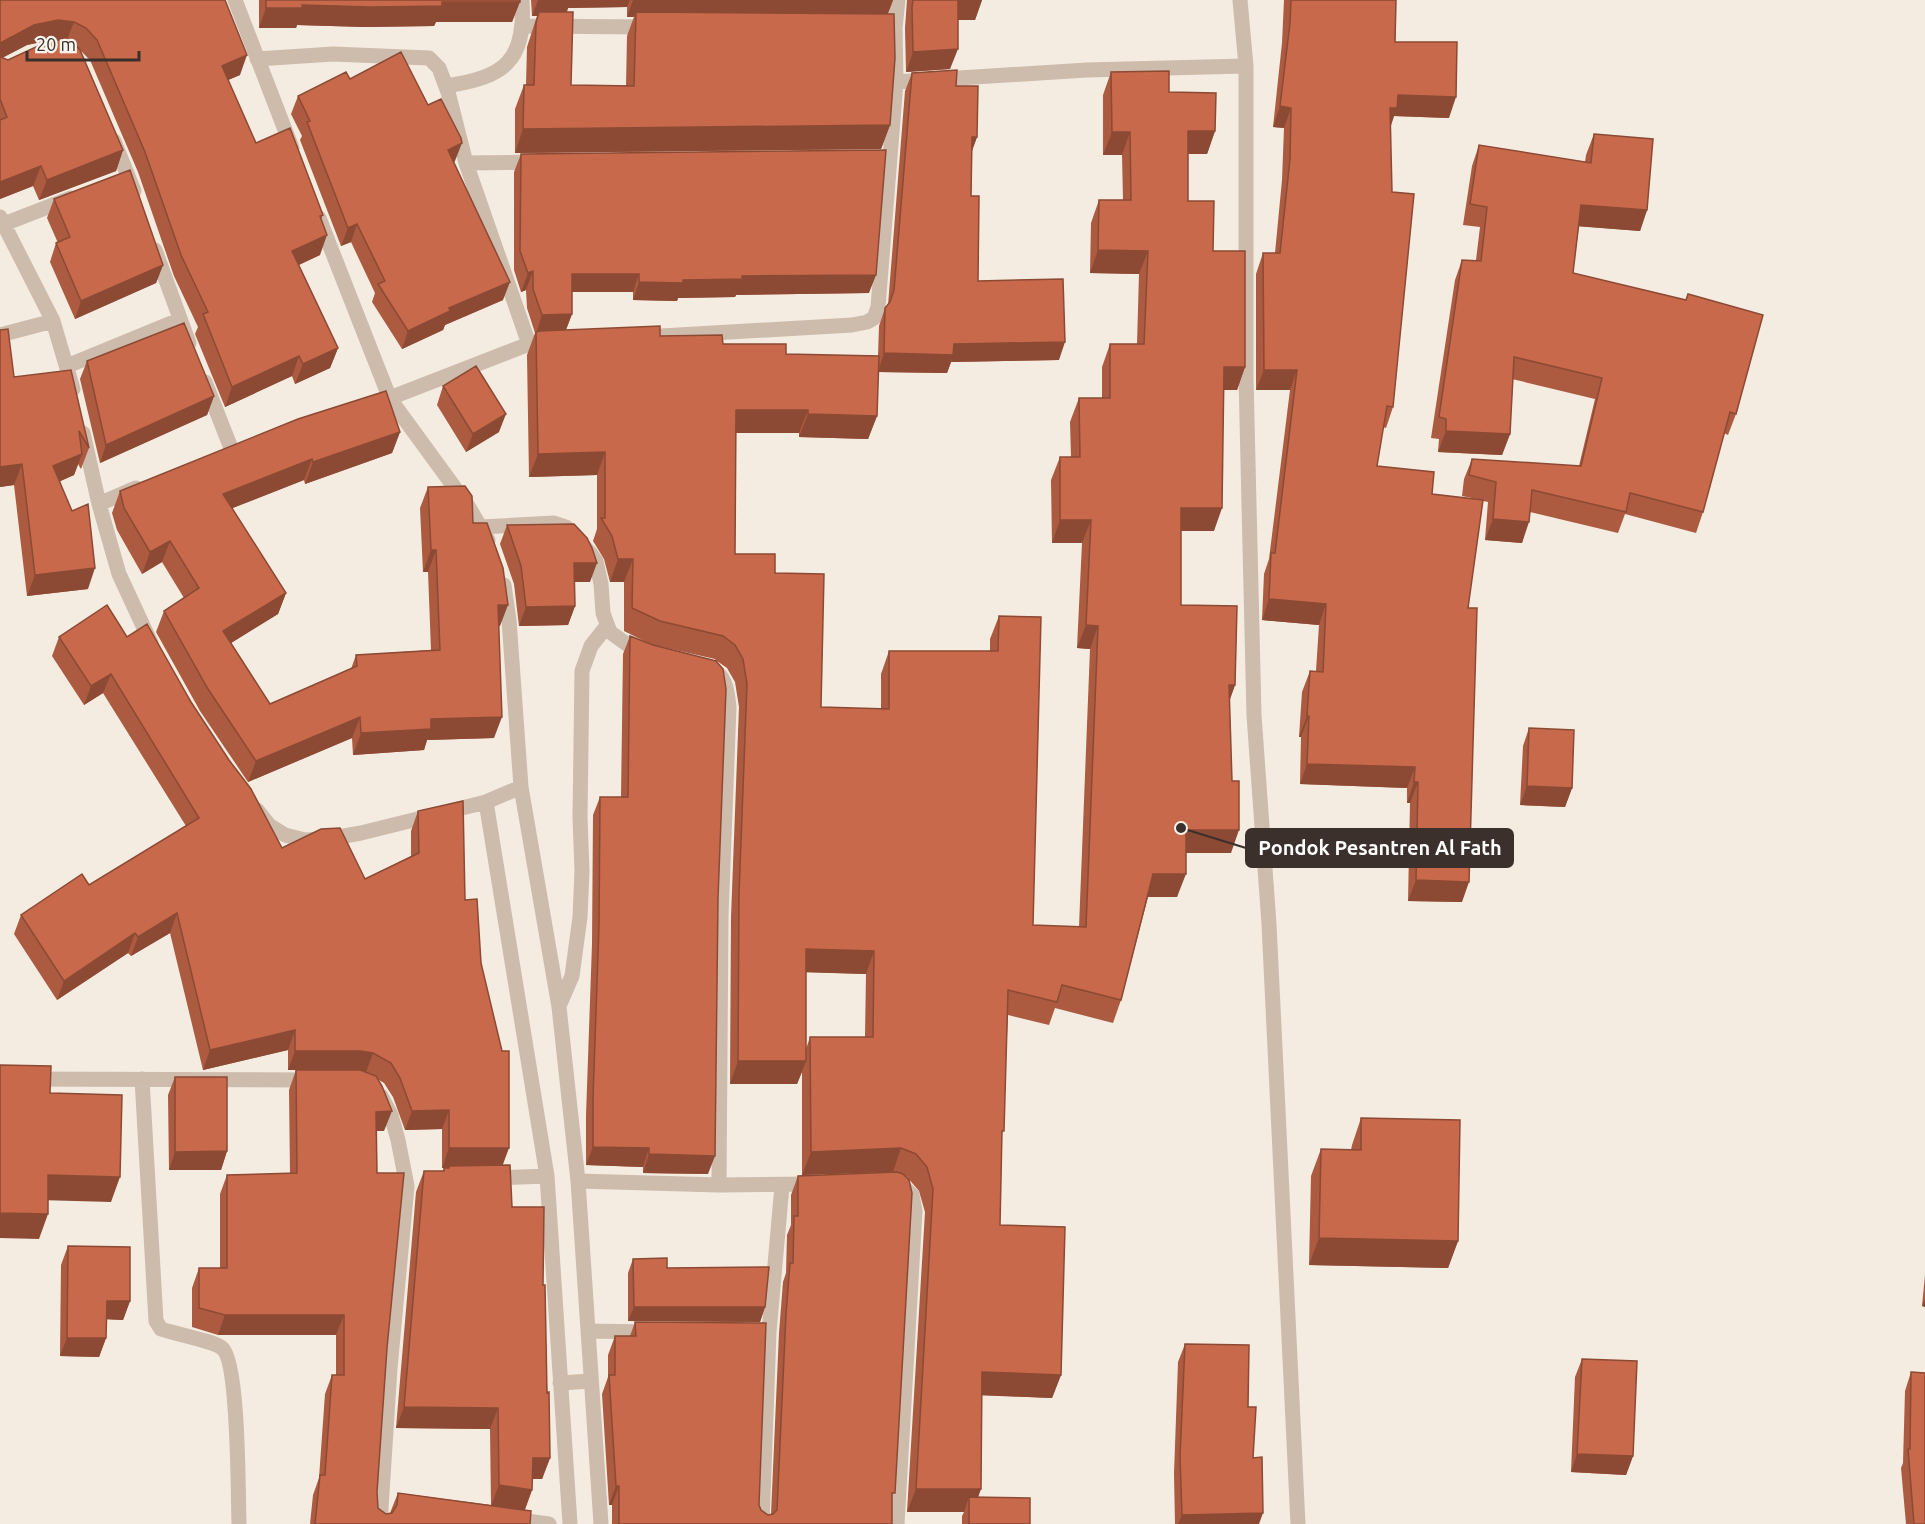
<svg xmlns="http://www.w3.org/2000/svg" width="1925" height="1524" viewBox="0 0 1925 1524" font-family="Ubuntu,sans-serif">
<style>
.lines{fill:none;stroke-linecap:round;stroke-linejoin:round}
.minor{stroke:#cdbbac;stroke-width:15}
.wall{fill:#ac5a40;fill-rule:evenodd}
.shaded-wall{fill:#8c4a34}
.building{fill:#c8694b;stroke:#8c4a34;stroke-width:1.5}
.leader{fill:none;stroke:#3b302b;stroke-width:2}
.callout-dot{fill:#3b302b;stroke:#fbf5ee;stroke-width:2}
.callout{fill:#3b302b;stroke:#3b302b;stroke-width:2}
.callout-label{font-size:20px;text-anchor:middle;font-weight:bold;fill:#fff}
</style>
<rect width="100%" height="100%" fill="#f4ebe1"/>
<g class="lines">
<path class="minor" d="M235,0L292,148
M1240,0L1246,66V377L1254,715L1269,924L1298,1524
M524,26L650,27
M257,59L333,54L429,58L439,68L448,92L466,163L529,344
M896,82L1087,70L1246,66
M446,86C504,77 526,62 522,0
M114,141L134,191
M466,163L538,162
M0,217L53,321L73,389
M319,218L390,399L468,506L488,540
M4,224L71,198
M155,250L189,343
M0,335L53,321
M644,337L852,325L867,322L874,318L878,307L896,82L895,28L898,0
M67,366L179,320
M205,382L231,448
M382,401L529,344L551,343
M83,433L99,504L119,574L151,643
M99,504L136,488
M481,527L554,523L566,527L591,554L596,561L601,584L603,613L610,632L628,645L646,653
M504,585L509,620L521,787L559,1007L578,1181L601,1524
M710,668C727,676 727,691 729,707L721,917L719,1185
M486,802L547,1176L570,1524
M257,810L269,825L285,835L305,840L327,839L361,833L486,802L521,787
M559,1006L572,976L580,917L582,871L580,817L582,671L591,646L606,627
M0,1079L312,1080
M142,1079L156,1321L161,1329C175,1334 214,1341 222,1348C239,1361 238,1497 239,1524
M491,1178L547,1176
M578,1181L719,1185L815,1184
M588,1331L651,1332
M560,1383L591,1381
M511,1519L549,1524
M380,1524L390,1368L407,1186L398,1140L391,1115L381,1096
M762,1524L769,1332L782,1186
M897,1524L915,1211L912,1195L899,1183"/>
</g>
<path class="wall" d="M0,0H225L240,75L228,80L256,143L323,215L321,219L320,255L299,265L338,348L330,368L295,384L292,376L225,407L195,334L198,327L174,276L138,172L90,60L80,50L123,150L116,171L39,200L33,186L0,199ZM51,40H54L8,60L2,58L27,45Z
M259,0H520L512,22H436L434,26L365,27L297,25L296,28H259Z
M531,0H893L888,14L890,125L881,149L515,153V109L524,85H526L527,47L537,16H532ZM627,7V17H634L627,36L626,86L571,85L567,12L568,8Z
M907,0H982L975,20H958L950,69L906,72L905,28Z
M1284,0H1396L1395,42L1449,118L1394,116L1390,126L1393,407L1386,428L1383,427L1377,466L1432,494L1477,499L1462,496L1464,479L1472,459L1579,466L1595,399L1512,379L1510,434L1502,455L1438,452L1439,439L1431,438L1455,280L1462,260H1476L1480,227L1463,225L1472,166L1479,145L1585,162L1586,155L1594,134L1647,210L1640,231L1579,226L1573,273L1686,300L1688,294L1736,414L1728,435L1724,433L1703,512L1696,533L1625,514L1618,533L1530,512L1522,543L1485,540L1488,502L1483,501L1468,608L1462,902L1408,901L1410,803H1407V788L1300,784L1301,737H1299L1302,692L1310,671H1316L1319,625L1262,620L1264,574L1269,559L1290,390H1256V274L1263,253H1275L1282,180L1284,128L1273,127L1282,43Z
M1111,72L1169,92L1215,131L1207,154H1188V201L1213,251L1245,367L1237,390H1224L1214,531H1181V605L1235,685L1229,701L1231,853H1186L1177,897H1148L1121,1000L1113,1023L1055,1008L1049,1025L1008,1015L1002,1137L1000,1225L1061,1375L1052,1398L982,1395L978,1497L1030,1524H962V1516L964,1512H907L925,1212L919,1191L907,1177L905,1176L892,1500V1524H612V1505H609L602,1394L608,1377V1355L615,1336H630L635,1322L759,1505L761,1510L768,1515L771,1514L779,1333L783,1282L786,1273L787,1235L791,1225V1195L798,1176L894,1172L802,1175V1072L797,1084H730L731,917L739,707L735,682L727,668L717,661L708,1174L643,1173V1167L586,1165V1116L592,944L593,815L600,797H621L623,654L630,636L648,643L624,631V582H610L604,559L593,541L597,529V475L529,477L527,355L535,333L527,308L526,290L521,292L514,270V172L521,154L869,293L736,295L735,297L678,298L677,301L633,300V292H572V314L566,330L660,336L723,344L786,354L878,356L879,326L885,308L888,305L905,91L912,73L956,86L977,137L972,151L971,196L978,281L1059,360L951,362L947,373L878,372L877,416L868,439L799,437V433H736L735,554L775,573L821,707L881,709V674L889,651H990V639L999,616L1033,925L1079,927L1090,649L1077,648L1082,543H1052L1051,480L1060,457H1071L1070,422L1079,398H1102V367L1110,344H1137L1139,274L1090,273L1091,223L1099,200H1123L1122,155H1103V95ZM653,645L715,659L716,661ZM806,972L866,974L865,1037H810L806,1049Z
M350,79L455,161L454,162L503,300L445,325L443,330L402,349L372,302L375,293L351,242L341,246L300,140L302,136L291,114L298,96Z
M54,199L163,265L156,283L75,319L50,262L56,243H58L47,218Z
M0,330L14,377L71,370L89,448L81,469L78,464L74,475L60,481L88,589L27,596L14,485L0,487Z
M87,361L214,396L207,415L100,463L80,379Z
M443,386L499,432L466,452L437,405Z
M400,432L392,453L305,484L304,480L232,508L286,593L278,614L231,643L270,704L351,669L356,655L431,650L428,572H423L420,508L428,487L473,523L500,626H499L494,738L427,740L424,750L353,755L352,738L248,782L200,711L156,632L164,611L184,598L162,562L142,574L117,530L112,513L120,491Z
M507,525L590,582H574L575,606L568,625L519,626L514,584L500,544Z
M59,637H127L191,702L282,848L365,879L411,856V831L418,811L465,900L481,963L503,1165L512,1207L543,1285L550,1458L542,1479H532V1490L525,1510L530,1524H310L313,1495L319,1478L325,1394L332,1375H336V1335H218L192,1327V1288L199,1268H220V1194L227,1175L290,1174L289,1090L296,1070H288V1050L203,1070L170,933L131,956L128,953L57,1000L14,934L21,915L89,885L186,826L103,693L84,705L52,656ZM379,1080L384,1083L393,1097L405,1130L442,1129V1168H449H444L443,1171H424L416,1192L396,1428L490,1429L491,1505L398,1493L390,1513L386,1514L378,1508L377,1492L387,1348L377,1173L376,1131H384Z
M1529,728L1572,788L1565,807L1520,805L1523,746Z
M175,1077L227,1151L221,1170H169L168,1095Z
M1361,1118L1458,1241L1448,1268L1309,1265L1311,1176L1321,1149L1351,1150L1352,1145Z
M68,1246L130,1301L123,1320L106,1319V1338L99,1357L60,1356L61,1265Z
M633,1259L765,1307L760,1322L628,1321V1273Z
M1925,1275V1307L1922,1306Z
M1185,1344L1248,1407L1259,1524H1175L1174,1474L1178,1362Z
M1582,1359L1633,1456L1626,1475L1571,1472L1575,1377Z
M1911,1372L1925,1524H1906L1901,1468L1903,1463L1905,1391Z"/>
<path class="shaded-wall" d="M538,0H630L627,7L568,8L565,16H532Z
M633,0H893L886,18L636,12L634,17H627Z
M958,0H982L975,20H951Z
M442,2H520L512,22H436L434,26L365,27L297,25L296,28H259L266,8L302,5Z
M58,20L74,22L66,42L51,40L27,45L0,59V45L2,42L34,25Z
M958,49L950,69L906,72L913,52Z
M247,55L240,75L214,86L222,66Z
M1398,95L1456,97L1449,118L1394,116L1390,129V108Z
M1280,106L1291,108L1284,128L1273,127Z
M890,125L881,149L515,153L523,129Z
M1188,131H1215L1207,154H1179Z
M1112,132H1130L1122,155H1103Z
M972,137H977L970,156Z
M462,143L455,161L442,168L448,150Z
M123,150L116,171L39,200L47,180Z
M41,166L33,186L0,199V182Z
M1581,205L1647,210L1640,231L1574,226Z
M357,224L351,242L341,246L348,228Z
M327,235L320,255L285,271L292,251Z
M1098,250L1148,251L1139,274L1090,273Z
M163,265L156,283L75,319L81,301Z
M533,271L526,290L521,292L528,273Z
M572,274H639L633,292H565Z
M876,275L869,293L736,295L735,297L678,298L677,301L633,300L639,282L742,276Z
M510,282L503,300L445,325L443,330L402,349L408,331L449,308Z
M572,314L565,332L536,334L542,315Z
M1065,342L1059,360L951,362L947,373L878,372L884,353L954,344Z
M338,348L330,368L295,384L303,364Z
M299,356L292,376L225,407L232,387Z
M1224,367H1245L1237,390H1216Z
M1264,370H1297L1290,390H1256Z
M214,396L207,415L100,463L106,445Z
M736,410H808L799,433H727Z
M506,414L499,432L466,452L473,434Z
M808,414L877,416L868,439L799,437Z
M1446,431L1510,434L1502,455L1438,452Z
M400,432L392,453L305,484L313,462Z
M605,452L597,475L529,477L538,454Z
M82,454L74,475L45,488L53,466Z
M312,459L304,480L215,515L223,494Z
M22,464L14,485L0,487V467Z
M1181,508H1222L1214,531H1172Z
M1493,519L1529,522L1522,543L1485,540Z
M1060,520H1091L1082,543H1052Z
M170,541L162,562L142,574L150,552Z
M431,550H436L428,572H423Z
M618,559H633L624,582H610Z
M574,563H597L590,582H567Z
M95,568L88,589L27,596L35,575Z
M286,593L278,614L215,653L223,631Z
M1269,599L1326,604L1319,625L1262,620Z
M498,605H508L500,626L490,627Z
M575,606L568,625L519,626L526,607Z
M1086,625L1098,626L1090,649L1077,648Z
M111,674L103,693L84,705L91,686Z
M1229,685H1235L1227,708Z
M1307,716H1309L1301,737H1299Z
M360,717L352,738L248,782L256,761Z
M502,717L494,738L427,740L424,750L353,755L361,733L431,719Z
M1307,764L1415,767L1407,788L1300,784Z
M1414,782H1418L1410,803H1407Z
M1527,786L1572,788L1565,807L1520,805Z
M1186,830H1239L1231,853H1177Z
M1153,874H1186L1177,897H1145Z
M1416,880L1469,882L1462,902L1408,901Z
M177,913L170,933L131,956L138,937Z
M135,933L128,953L57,1000L64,981Z
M806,949L874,951L866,974L797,972Z
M295,1030L288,1050L203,1070L210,1050Z
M295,1051H360L373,1053L366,1072L353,1070H288Z
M738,1061H806L797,1084H730Z
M449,1110L442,1129L405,1130L412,1111Z
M392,1111L384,1131H369L376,1112Z
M593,1147L649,1148L643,1167L586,1165Z
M449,1148H509L502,1167L442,1168Z
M901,1148L893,1172L802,1175L811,1152Z
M227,1151L221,1170H169L175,1152Z
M649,1154L715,1156L708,1174L643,1173Z
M48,1175L120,1177L111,1202L39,1200Z
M0,1213L48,1214L39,1239L0,1238Z
M1319,1238L1458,1241L1448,1268L1309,1265Z
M1925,1298V1307L1922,1306Z
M107,1301H130L123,1320L100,1319Z
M634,1307H765L760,1322L628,1321Z
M225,1315H344L336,1335H218Z
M67,1338H106L99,1357L60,1356Z
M982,1372L1061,1375L1052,1398L974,1395Z
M404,1407L498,1408L490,1429L396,1428Z
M1577,1454L1633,1456L1626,1475L1571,1472Z
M533,1458H550L542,1479H525Z
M499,1485L532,1490L524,1511L491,1506Z
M616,1486H619L612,1505H609Z
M916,1489H981L973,1512L969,1497L964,1512H907Z
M1263,1513L1259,1524H1178L1182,1515Z"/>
<path class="building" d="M0,0H225L247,55L222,66L256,143L290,128L323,215L320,216L327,235L292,251L338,348L303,364L299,356L232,387L203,314L208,312L181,255L145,152L97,40L86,28L74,22L58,20L34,25L2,42L0,45Z
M266,0H520V2H442V6L372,7L302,5L303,8H266Z
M913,0H958V49L913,52L912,8Z
M1291,0H1396L1395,42H1457L1456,97L1398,95L1397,108H1390L1392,192L1414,194L1393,407L1387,406L1377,466L1434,472L1432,494L1483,500L1468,608H1477L1469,882L1416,880L1418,782H1414L1415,767L1307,764L1309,716H1307L1310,671L1323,672L1326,604L1269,599L1271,553H1275L1297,370H1264L1263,253H1280L1290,159L1291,108L1280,106L1290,23Z
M539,12H573L571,85L634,86L636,12L894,14L895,58L890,125L523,129L524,85H534L536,23Z
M51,40H67L74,43L80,50L123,150L47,180L41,166L0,182V120L7,117L0,99V56L3,58L8,60Z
M401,52L428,105L441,99L461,138L462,143L448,150L510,282L449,308L450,311L408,331L378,284L385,281L357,224L348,228L307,122L310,121L298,96L346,72L350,79Z
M957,70L956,86H978L977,137H972L971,196H979L978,281L1063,279L1065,342L954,344L953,355L884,353L885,308L890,302L894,290L912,73Z
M1169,71V92L1216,93L1215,131H1188V201H1214L1213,251H1245V367H1224L1222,508H1181V605L1237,606L1235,685H1229L1232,781H1239V830H1186V874H1153L1121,1000L1062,985L1057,1002L1008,990L1004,1131H1002L1000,1225L1065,1227L1061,1375L982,1372L981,1489H916L933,1189L927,1167L916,1154L901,1148L811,1152L810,1037H873L874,951L806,949V1061H738L739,894L747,684L743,659L735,645L723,636L660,621L632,608L633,559H618L612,536L601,518H605V452L538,454L536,332L540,331L660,326V336L722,335L723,344H786V354L879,356L877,416L808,414V410H736L735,554H775V573L824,574L821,707L889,709V651H998L999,616L1041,617L1033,925L1086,927L1098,626L1086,625L1091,520H1060V457H1080L1079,398H1110V344H1144L1148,251L1098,250L1099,200H1131L1130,132H1112L1111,72Z
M1594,134L1653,139L1647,210L1581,205L1573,273L1686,300L1688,294L1763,315L1736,414L1730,412L1703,512L1630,493L1626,512L1532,490L1529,522L1493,519L1496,482L1469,475L1472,459L1581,466L1602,378L1514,357L1510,434L1446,431V419L1439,417L1462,260L1481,261L1487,207L1470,204L1479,145L1591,163Z
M886,150L876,275L742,276V279L683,280V283L639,282V274H572V314L542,315L533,289V271L528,273L520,251L521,154Z
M130,170L163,265L81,301L56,243L70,237L54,199Z
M184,323L214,396L106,445L87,361Z
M8,329L14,377L71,370L89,448L79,431L82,454L53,466L72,511L88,504L95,568L35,575L22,464L0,467V330Z
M476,366L506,414L473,434L443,386Z
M386,391L400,432L313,462L312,459L223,494L286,593L223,631L270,704L357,666L356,655L440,650L436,550H431L428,487L465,486L472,496L473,523H487L503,568L508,605H498L502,717L431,719V729L361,733L360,717L256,761L208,689L164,611L199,588L170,541L150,552L124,508L120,491L298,419Z
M574,524L587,538L592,548L597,563H574L575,606L526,607L521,566L507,525Z
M107,605L127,637L147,624L191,702L229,760L251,789L282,848L321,829L340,828L365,879L419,853L418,811L463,801L465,900L477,899L481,963L502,1051H509V1148H449V1110L412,1111L400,1078L391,1063L373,1053L360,1051H295V1030L210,1050L177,913L138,937L135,933L64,981L21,915L82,874L89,885L199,818L111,674L91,686L59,637Z
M630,636L653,645L716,661L723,669L726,689L718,898L715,1156L649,1154V1148L593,1147V1098L599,926L600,797H628Z
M1529,728L1574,730L1572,788L1527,786Z
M0,1065L51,1066L50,1093L122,1095L120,1177L48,1175V1214L0,1213Z
M296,1070H360L376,1076L382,1086L392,1111L376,1112L377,1173H404L387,1348L377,1492L378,1508L386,1514L392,1513L397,1505L398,1493L531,1511L530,1524H315L320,1475H325L332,1375H344V1315H225L199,1308V1268H227V1175L297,1173Z
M175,1077H227V1151L175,1152Z
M1361,1118L1460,1120L1458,1241L1319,1238L1321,1149L1361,1150Z
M510,1165L512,1207H544L543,1285H545L547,1393L549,1392L550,1458H533L532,1490L499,1485L498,1408L404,1407L424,1171H444V1168H449V1166Z
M897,1172L903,1174L909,1180L912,1193L895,1493H892V1524H619V1486H616L609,1375H615V1336H636L635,1322L766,1323L759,1505L761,1510L768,1515L773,1514L777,1510L786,1314L790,1263H793L794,1216H798V1176Z
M68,1246L130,1247V1301H107L106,1338H67Z
M667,1258V1268L769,1267L765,1307H634L633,1259Z
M1185,1344L1249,1345L1248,1407H1256L1253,1458L1262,1457L1263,1513L1182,1515L1180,1456Z
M1582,1359L1637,1361L1633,1456L1577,1454Z
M1911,1372L1925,1373V1524H1914L1908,1449H1910Z
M969,1497L1030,1498V1524H969Z"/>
<path class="leader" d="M1181 828L1246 848"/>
<circle class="callout-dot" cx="1181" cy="828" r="6"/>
<rect class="callout" x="1246" y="829" width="267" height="38" rx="6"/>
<g class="callout-label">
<text x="1380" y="855">Pondok Pesantren Al Fath</text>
</g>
<path d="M27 51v9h112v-9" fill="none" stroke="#3b302b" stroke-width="3"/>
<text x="36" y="51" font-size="18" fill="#3b302b" stroke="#fbf5ee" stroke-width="4.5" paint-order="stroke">20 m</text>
</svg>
